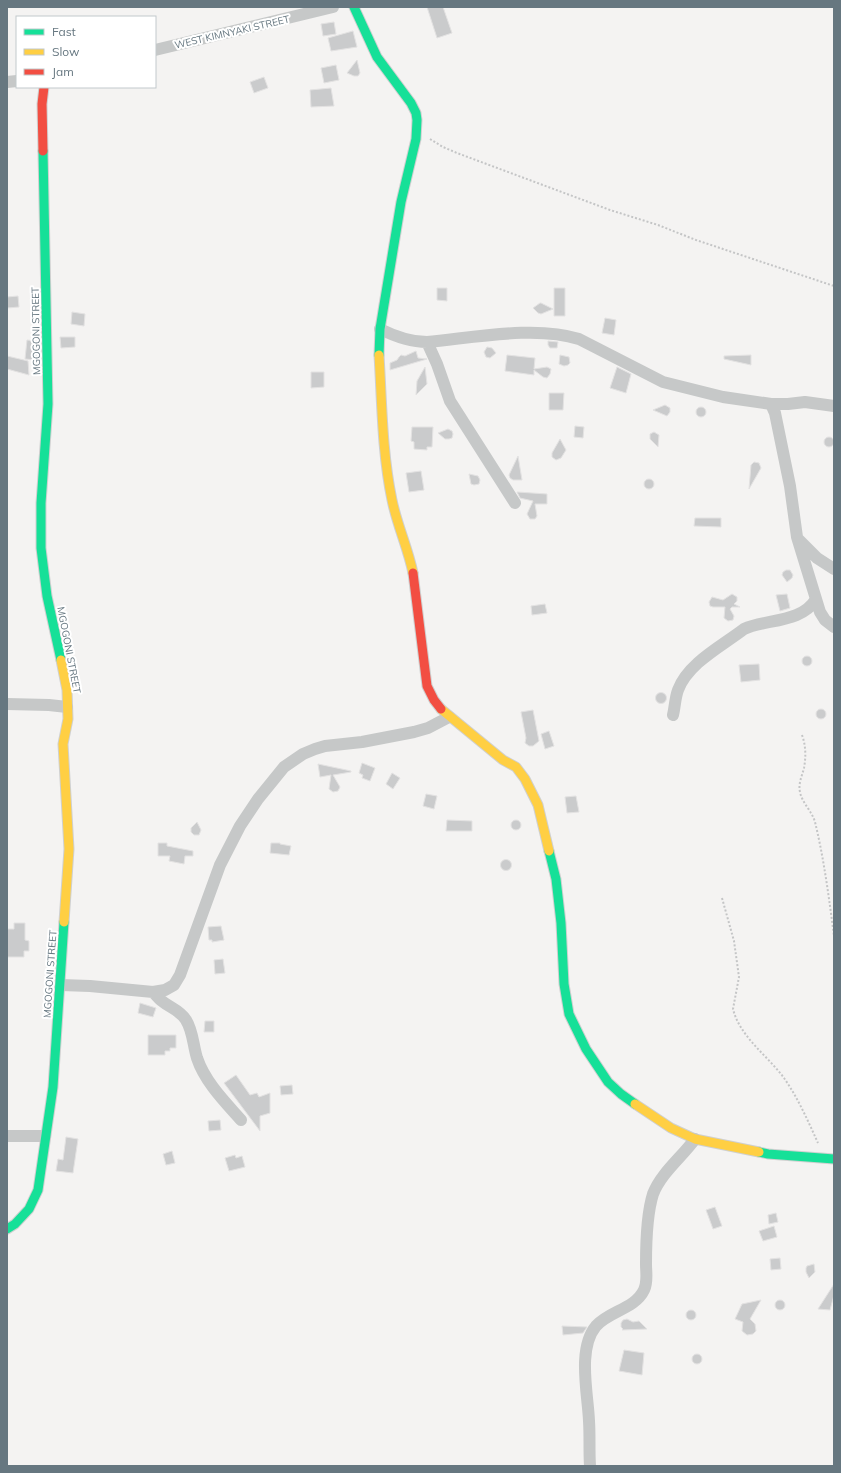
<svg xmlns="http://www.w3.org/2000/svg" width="841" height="1473" viewBox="0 0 841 1473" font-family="Mulish,sans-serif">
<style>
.building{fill:#cacbcc;stroke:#e3e2e2}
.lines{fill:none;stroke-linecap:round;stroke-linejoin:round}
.fast-casing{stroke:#cfd0d0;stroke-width:11}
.slow-casing{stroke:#cfd0d0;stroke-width:11}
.jam-casing{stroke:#cfd0d0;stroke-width:11}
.path{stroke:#c4c5c6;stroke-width:2;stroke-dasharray:2 2;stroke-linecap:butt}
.street{stroke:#c6c8c8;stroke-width:12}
.fast{stroke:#16e098;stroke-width:9}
.slow{stroke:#ffcf43;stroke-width:9}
.jam{stroke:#f24e42;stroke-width:9}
.labels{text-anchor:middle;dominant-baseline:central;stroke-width:4;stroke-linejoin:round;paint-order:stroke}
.street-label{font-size:10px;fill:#667780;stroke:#fff}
</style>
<rect width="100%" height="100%" fill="#f4f3f2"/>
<path class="building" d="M427,7H443L452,33L437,38Z
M334,22L336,34L323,36L321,24Z
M353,31L357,47L331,51L328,38Z
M357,60L360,73L358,76H354L347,73Z
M336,65L339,80L324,83L321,68Z
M264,77L268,88L254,93L250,82Z
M331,88L334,106L311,107L310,90Z
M437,288H447V301L437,300Z
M554,288H565V316H554Z
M18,296L19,307L7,308V297Z
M540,303H541L553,309L541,314L538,313L533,308Z
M72,312L85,314L84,326L71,324Z
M605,318L616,320L614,335L602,333Z
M60,337H75V347L61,348Z
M27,340L37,341V360L25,359Z
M548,341L558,342L557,348H550L548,345Z
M487,347L492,348L496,353L490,358L486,357L484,352Z
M416,351L418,358L427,359L390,370V363L397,360L399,357L401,355L405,356Z
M507,355L535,358L534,369L547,367L551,369L550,374L547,378L543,377L534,370V375L505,371Z
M560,355L569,357L570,363L568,365L564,366L559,364Z
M751,355V365L724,359V356Z
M7,356L28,361L29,375L7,369Z
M425,367L427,384L416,395L417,381Z
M617,367L631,374L626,393L610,388Z
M311,372H324V387L311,388Z
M549,393H564L563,410H549Z
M665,405L670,408V412L667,416L653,410Z
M696 412a5 5 0 1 1 10 0a5 5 0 1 1-10 0Z
M575,426L584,427L583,438L574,437Z
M412,427H433L432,447H427V450L414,449V442L411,441Z
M448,429L452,431L453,434L452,438L449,439H445L438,433Z
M654,432L659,435L658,447L650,439V434Z
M824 442a5 5 0 1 1 10 0a5 5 0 1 1-10 0Z
M560,439L566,450L561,458L556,460L552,457V453Z
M518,456L522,480H513L510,478L509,475Z
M754,462L759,463L761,468L749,489L751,465Z
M421,471L424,490L409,492L406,473Z
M469,474L478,476L480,480L479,484L474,485L471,484Z
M644 484a5 5 0 1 1 10 0a5 5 0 1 1-10 0Z
M517,492L547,494V504H535L537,516L535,519H530L527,514L533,501L520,498Z
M695,518H721V527L694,526Z
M786,570H790L793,575L792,578L787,582L782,575L783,572Z
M732,594L737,597V601L734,604L740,607H732L730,609L734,616L733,620L728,621L724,618L725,607H713L710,606L709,602L712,597L723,600Z
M787,594L790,608L780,611L776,595Z
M545,604L547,613L532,615L531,606Z
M802 661a5 5 0 1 1 10 0a5 5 0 1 1-10 0Z
M759,664L760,680L741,682L739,665Z
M655.5 698a5.5 5.5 0 1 1 11 0a5.5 5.5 0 1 1-11 0Z
M816 714a5 5 0 1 1 10 0a5 5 0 1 1-10 0Z
M533,710L539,741L533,746H529L525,743L526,738L521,712Z
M549,731L554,746L545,749L541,734Z
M362,763L375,768L370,781L362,778L363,775L359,773Z
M318,764L351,771V772L333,775L340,787L338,791L333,792L329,789L331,775L320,777Z
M392,773L400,778L393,789L386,784Z
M426,794L437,796L434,809L423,806Z
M576,796L579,812L567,813L565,797Z
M511 825a5 5 0 1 1 10 0a5 5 0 1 1-10 0Z
M447,820L472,821V831H446Z
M197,822L201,830L199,835H194L191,832V828Z
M158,843H167V846L193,851V856H185L184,864L169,861L170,856H158Z
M271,843H280V844L291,846L289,855L270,853Z
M500.5 865a5.5 5.5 0 1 1 11 0a5.5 5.5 0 1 1-11 0Z
M14,923H25V940L29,941V951H24V957H7V929H14Z
M221,926L224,940L212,942V940H209L208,927Z
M223,959L225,973L215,974L214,960Z
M140,1003L156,1008L153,1017L138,1013Z
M205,1021H214V1032H204Z
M148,1035H176V1048H170V1051H165V1055H148Z
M236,1075L250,1095L257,1093L259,1097L270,1093V1113L260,1116V1131L224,1083Z
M292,1085L293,1094L281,1095L280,1086Z
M220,1120L221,1130L209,1131L208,1121Z
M66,1137L78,1139L73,1173L56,1171L58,1159L63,1160Z
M172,1151L175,1163L166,1165L163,1154Z
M235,1155L236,1158L242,1156L245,1167L229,1171L225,1158Z
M715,1207L722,1226L713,1229L706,1210Z
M776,1213L778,1222L769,1224L768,1215Z
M774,1226L777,1237L763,1241L759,1231Z
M780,1258L781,1269L771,1270L770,1259Z
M814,1264L815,1272L809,1278L806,1272V1268L807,1266Z
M834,1284V1295L830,1310L818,1309Z
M775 1305a5 5 0 1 1 10 0a5 5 0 1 1-10 0Z
M761,1300L750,1319L755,1324L756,1331L753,1334L747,1335L742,1331L743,1322L735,1319L742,1304Z
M686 1315a5 5 0 1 1 10 0a5 5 0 1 1-10 0Z
M627,1319L633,1322L639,1321L647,1329L622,1330L623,1329L621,1327V1323L623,1320Z
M562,1326L587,1327L583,1333L563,1335Z
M624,1350L644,1353L642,1375L619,1371Z
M692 1359a5 5 0 1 1 10 0a5 5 0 1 1-10 0Z"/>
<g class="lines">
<defs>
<path id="fast" d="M354,7L377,57L411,103L416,113L417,120L416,139L401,202L380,329L379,355
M43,151L48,404L41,503V548L47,596L61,660
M549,851L556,879L561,923L564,984L569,1014L586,1049L608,1082L621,1094L635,1104
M759,1152L768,1154L834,1159
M7,1229L15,1224L29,1209L38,1190L53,1087L64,922"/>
<path id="slow" d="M379,355C382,403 382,452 392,500C397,525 408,548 413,573
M61,660L67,690L68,719L63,744L69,849L64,922
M441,709L503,760L516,767L525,779L538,805L549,851
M635,1104L671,1128L695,1139L759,1152"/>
<path id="jam" d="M43,151L42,104L44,87
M413,573L427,686L434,700L441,709"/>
</defs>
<use href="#fast" class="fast-casing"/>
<use href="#slow" class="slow-casing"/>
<use href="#jam" class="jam-casing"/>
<path class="path" d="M430,139L443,147L457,153L610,210L658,225L696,240L834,286
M802,735C806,746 806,757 804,768C802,776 798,784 800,792C802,803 812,811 815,822C824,859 829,898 834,936
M722,898L734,941L739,977L733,1009C740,1037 767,1055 784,1078C798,1098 808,1121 818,1143"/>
<path class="street" d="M155,50L333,7
M7,82L17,81
M380,329C396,337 410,342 427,342C472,338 536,325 579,339L663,382L723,397L771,404H788L805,402L834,406
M427,342L437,364L450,401L515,503
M771,404L775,413L790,486L797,537L820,612L825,620L834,627
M799,540L817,558L834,569
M7,704L49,705L67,707
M673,715C675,707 675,698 678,690C688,663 722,646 744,629C766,619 802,623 816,599
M61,985L90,986L153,992L165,990L174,985L180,975L220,865L240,826L258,799L284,767L303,754L315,749L325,746L362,742L414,732L428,728L449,717
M153,992C156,995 159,999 162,1001C170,1008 180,1010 186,1020C193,1031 193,1045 197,1058C205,1082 225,1102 241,1120
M7,1136H45
M590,1466C589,1451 590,1436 589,1421C588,1394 577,1349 596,1326C609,1311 635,1309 644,1290C648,1282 646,1273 646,1264C646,1243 647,1213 653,1194C661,1173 682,1157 695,1139"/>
<use href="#fast" class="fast"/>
<use href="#slow" class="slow"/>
<use href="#jam" class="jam"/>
</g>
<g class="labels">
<g class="street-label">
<text transform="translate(232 32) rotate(-13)">WEST KIMNYAKI STREET</text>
<text transform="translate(36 331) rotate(-91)">MGOGONI STREET</text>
<text transform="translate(69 650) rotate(79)">MGOGONI STREET</text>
<text transform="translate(50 974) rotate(-86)">MGOGONI STREET</text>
</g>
</g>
<rect width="841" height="1473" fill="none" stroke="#667780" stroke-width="16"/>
<rect x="16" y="16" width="140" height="72" fill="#ffffff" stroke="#c2c9cc"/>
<rect x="24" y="29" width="20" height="6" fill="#16e098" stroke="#c2c9cc"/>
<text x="52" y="36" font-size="12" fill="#667780">Fast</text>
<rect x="24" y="49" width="20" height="6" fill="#ffcf43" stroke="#c2c9cc"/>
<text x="52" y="56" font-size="12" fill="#667780">Slow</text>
<rect x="24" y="69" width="20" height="6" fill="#f24e42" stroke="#c2c9cc"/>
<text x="52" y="76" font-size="12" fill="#667780">Jam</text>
</svg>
